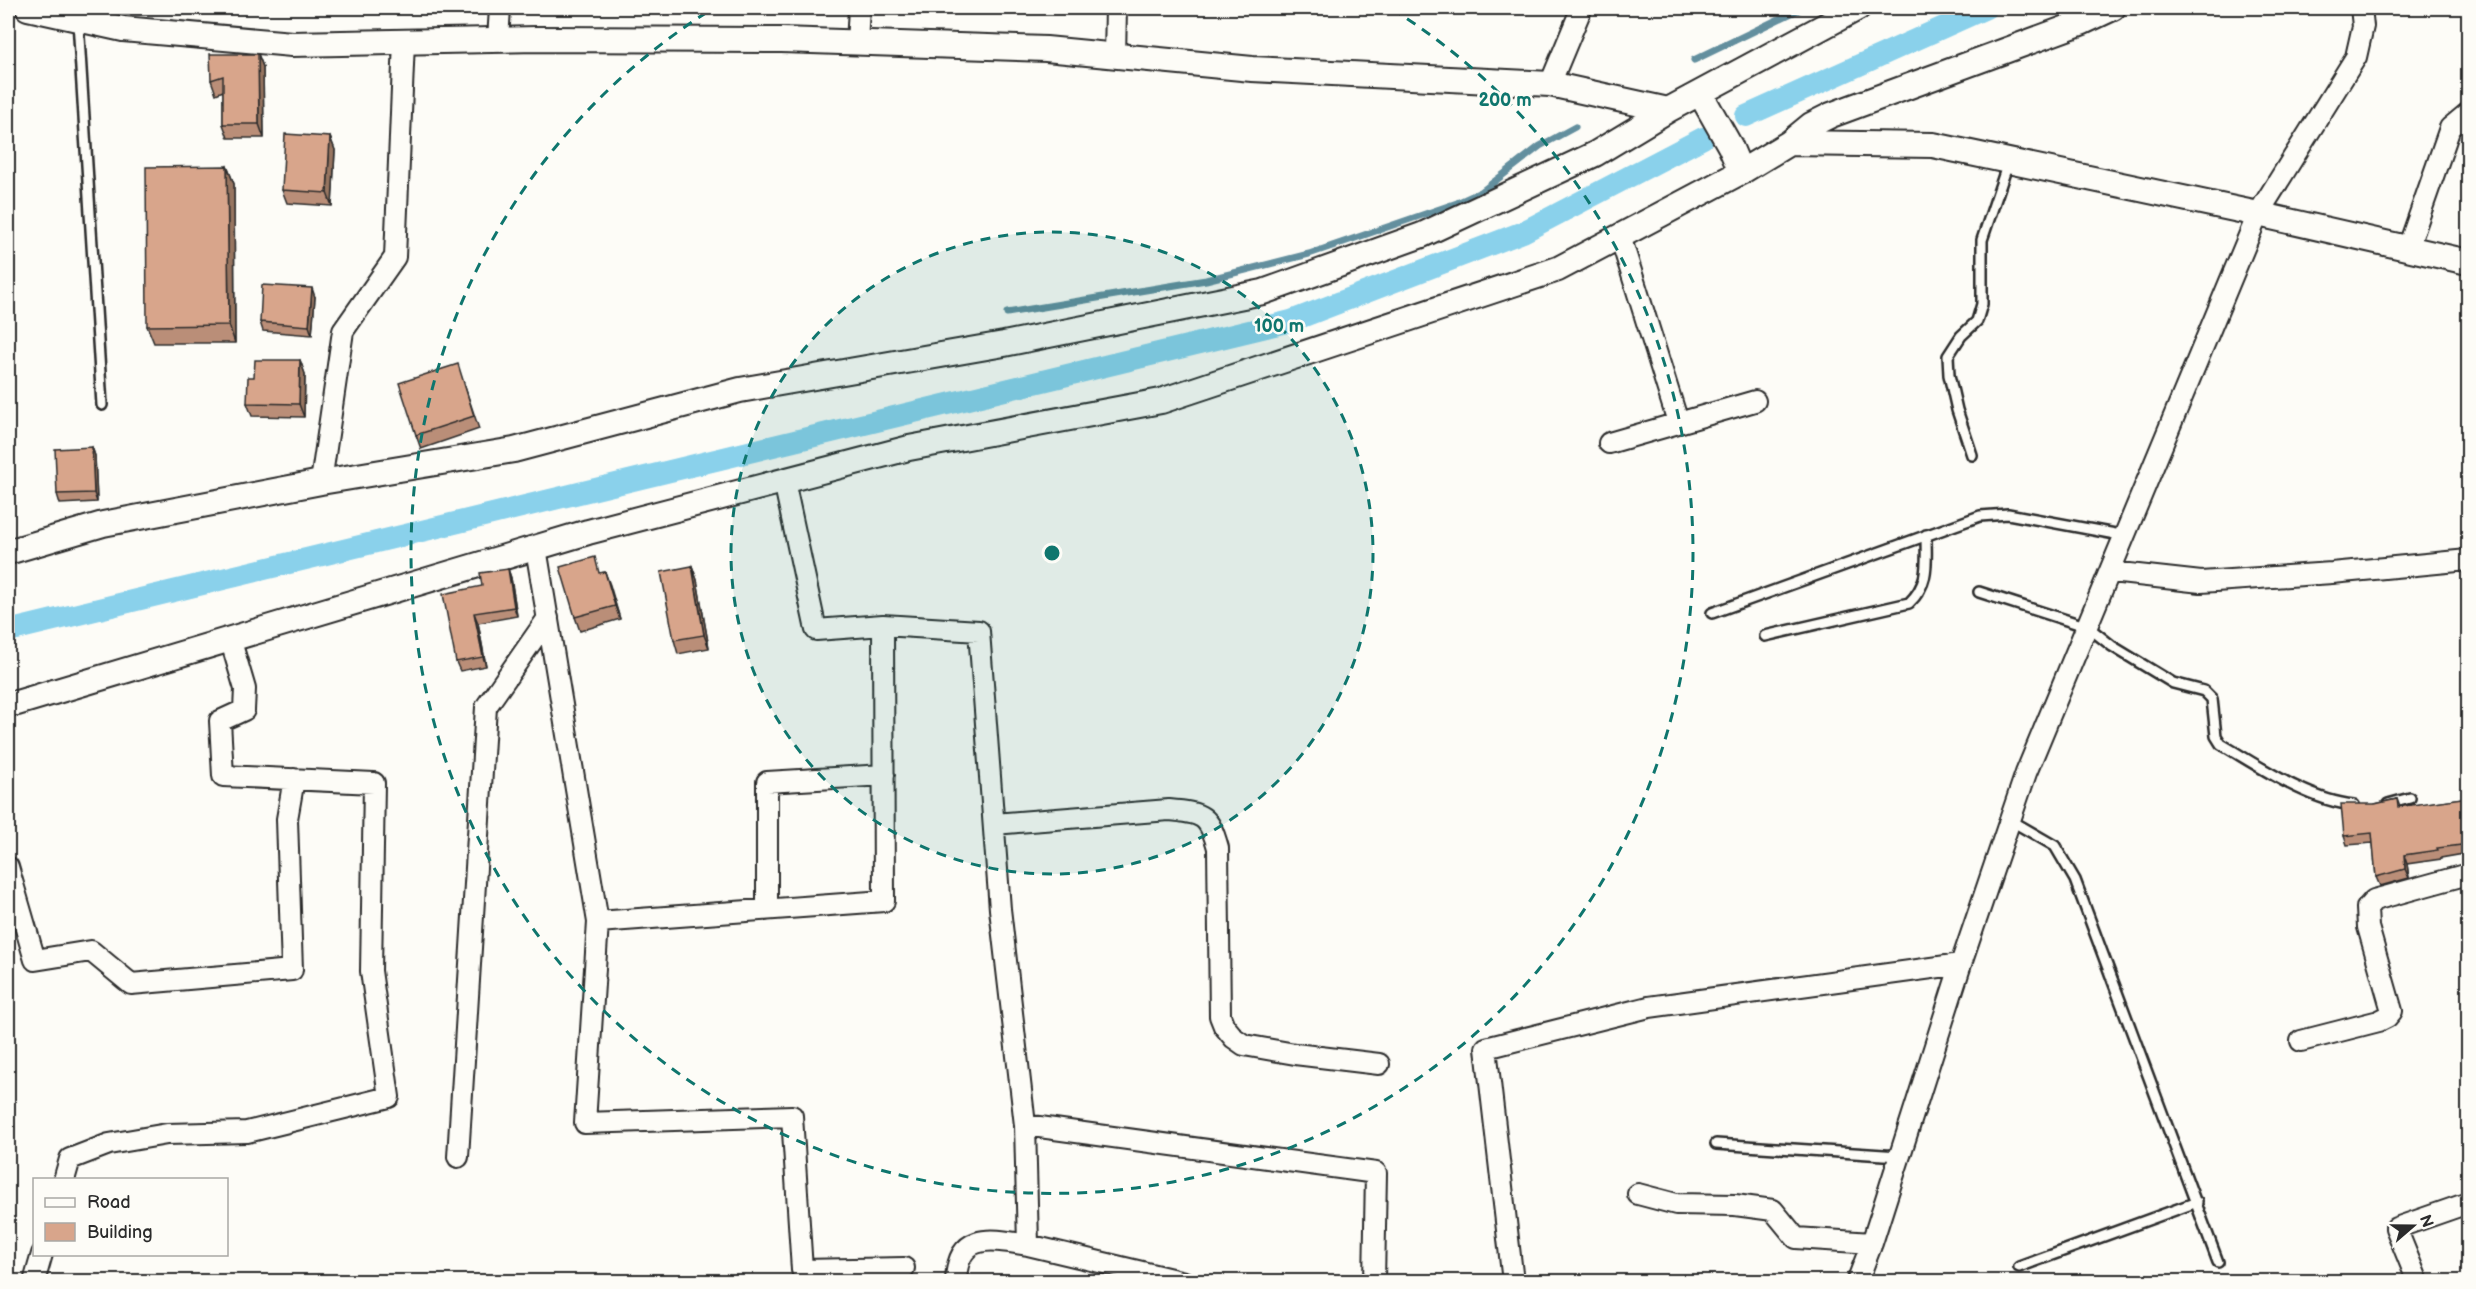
<svg xmlns="http://www.w3.org/2000/svg" width="2476" height="1289" viewBox="0 0 2476 1289" font-family="'Balsamiq Sans',sans-serif">
<style>
.lines{fill:none;stroke-linecap:round;stroke-linejoin:round}
.stream{stroke:#648f9e;stroke-width:7}
.canal{stroke:#8ad1eb;stroke-width:22}
.service-casing{stroke:#2b2b2b;stroke-width:14}
.minor-casing{stroke:#2b2b2b;stroke-width:24}
.tertiary-casing{stroke:#2b2b2b;stroke-width:28}
.service{stroke:#fdfcf7;stroke-width:9}
.minor{stroke:#fdfcf7;stroke-width:20}
.tertiary{stroke:#fdfcf7;stroke-width:24}
.wall{fill:#ba8e78;stroke:#2b2b2b;stroke-width:1.5}
.shaded-wall{fill:#977461;stroke:#2b2b2b;stroke-width:1.5}
.building{fill:#d8a58b;stroke:#2b2b2b;stroke-width:1.5}
.ring{fill:none;stroke:#0f766e;stroke-width:3;stroke-dasharray:10 8}
.centre{fill:#0f766e;stroke:#fdfcf7;stroke-width:3}
.ring-label{font-size:18px;text-anchor:middle;font-weight:bold;fill:#0f766e;stroke:#fdfcf7;stroke-width:5;stroke-linejoin:round;paint-order:stroke}
</style>
<rect width="100%" height="100%" fill="#fdfcf7"/>
<filter id="ink" filterUnits="userSpaceOnUse"><feTurbulence type="fractalNoise" baseFrequency=".0167" numOctaves="2"/><feDisplacementMap in="SourceGraphic" scale="12" xChannelSelector="R" yChannelSelector="G"/><feConvolveMatrix kernelMatrix="1 2 1 2 8 2 1 2 1" color-interpolation-filters="sRGB"/></filter>
<g filter="url(#ink)">
<g class="lines">
<path class="stream" d="M1694,60L1802,8
M1007,313L1206,280L1309,254L1457,203L1481,192L1540,146L1575,127"/>
<path class="canal" d="M1746,116L1986,8
M8,631L1291,321L1523,232L1703,138"/>
<defs>
<path id="service" d="M78,21L102,405
M1972,455L1957,410L1949,375L1948,356L1961,336L1977,321L1982,304V240L2008,163
M1979,592L2088,627L2112,646L2173,683L2204,691L2212,699L2216,736L2221,744C2259,766 2309,801 2354,805
M1712,613L1980,516L2008,514L2126,536
M1765,636L1909,603C1930,583 1926,563 1926,535
M2388,804L2410,798
M2010,820L2055,846L2075,880L2218,1262
M1716,1144L1899,1156
M2019,1267L2197,1202"/>
<path id="minor" d="M498,40L500,8
M857,43L859,8
M1115,56L1116,8
M1550,84L1580,12L1579,8
M1620,236L1678,422
M2408,248L2450,128L2468,113
M1609,443L1755,401
M321,482L343,331L395,257L404,41
M536,548L598,922L884,901L883,625L816,630L784,481
M2111,572L2201,582L2332,573L2468,560
M883,625L979,631L1000,909L1025,1125L1376,1173L1374,1282
M994,824L1169,810C1203,813 1209,815 1218,848L1220,1016L1224,1026L1234,1038L1244,1045L1295,1054L1379,1064
M8,867L35,960L91,951L131,984L292,970L287,819L294,779
M767,910V782L884,775
M598,922L585,1123L792,1116L802,1270L904,1268
M2301,1041L2379,1021L2387,1017L2392,1011L2368,927L2367,908L2374,900L2468,874
M1025,1125L1028,1245L1184,1282
M458,1157L486,707L548,618
M64,1180L70,1159L109,1144L167,1134L247,1132L389,1097L371,971L374,783L223,776L220,721L244,710L245,689L230,638
M1638,1194L1676,1204L1735,1205L1773,1210L1796,1238L1872,1243
M34,1282L42,1254
M956,1282C957,1231 991,1239 1028,1245
M1513,1282L1486,1048L1649,1007L1961,964
M1857,1282L1872,1243L1961,964L2026,773L2258,214L2356,57L2363,26L2361,8
M2418,1282L2396,1228L2468,1203"/>
<path id="tertiary" d="M28,8L123,29L292,44L537,39L782,40L1046,49L1252,69L1550,84L1668,110
M1700,93L1730,146L1741,172
M1789,143L1933,145L2258,214L2468,262
M8,552L103,524L321,482L514,450L740,390L1004,344L1263,292L1422,235L1595,154L1668,110L1858,8
M8,703H17L588,532L909,448L1161,401L1558,269L1741,172L1789,143L1811,125L1831,115L2083,22L2113,8"/>
</defs>
<use href="#service" class="service-casing"/>
<use href="#minor" class="minor-casing"/>
<use href="#tertiary" class="tertiary-casing"/>
<use href="#service" class="service"/>
<use href="#minor" class="minor"/>
<use href="#tertiary" class="tertiary"/>
</g>
<path class="wall" d="M258,54L263,67L264,138H228L223,124V91L216,94L211,80Z
M330,137L335,150L332,206L287,203L282,190Z
M227,166L234,184L235,343H154L147,326Z
M315,297L312,335L263,331L260,322Z
M300,360L305,374L304,417L252,416L247,403Z
M462,378L479,429L421,449L416,435Z
M92,447L95,456L97,502L60,504L57,494Z
M692,566L697,580L709,648L678,654L674,640Z
M508,569L511,578L517,616L478,623L486,666L460,671L456,662L482,586Z
M605,572L620,619L580,631L575,617L600,573Z
M2469,797V853L2441,858V859L2407,864L2409,878L2380,886L2376,877L2373,843L2347,845L2344,836L2375,804L2397,799L2400,807Z"/>
<path class="shaded-wall" d="M258,54L263,67L264,138L259,124Z
M330,137L335,150L332,206L327,193Z
M227,166L234,184L235,343L229,325Z
M312,288L315,297L312,335L309,326Z
M300,360L305,374L304,417L299,404Z
M92,447L95,456L97,502L94,493Z
M692,566L697,580L709,648L704,635Z
M508,569L511,578L517,616L514,607Z
M605,572L610,585L620,619L615,606Z
M474,613L478,623L486,666L483,657Z
M2404,855L2407,864L2409,878L2405,869Z"/>
<path class="building" d="M210,54H258L259,124H223V76L211,80Z
M285,134L330,137L327,193L282,190Z
M227,166L229,325L147,326L146,167Z
M262,285L312,288L309,326L260,322Z
M255,360H300L299,404L247,403L248,377H254Z
M458,364L474,416L416,435L399,383Z
M92,447L94,493L57,494L55,449Z
M595,557L599,573L605,572L615,606L575,617L560,567Z
M692,566L704,635L674,640L661,572Z
M508,569L514,607L474,613L483,657L456,662L443,594L482,586L480,573Z
M2469,797V844L2437,848L2438,850L2404,855L2405,869L2376,877L2372,833L2344,836L2341,804H2375L2397,799L2398,807Z"/>
</g>
<circle cx="1052" cy="553" r="321" fill="#0f766e" fill-opacity=".12"/>
<g class="ring">
<circle cx="1052" cy="553" r="321"/>
<path d="M1392 9A641 641 0 1 1 712 9"/>
</g>
<circle cx="1052" cy="553" r="9" class="centre"/>
<g class="ring-label">
<text x="1505" y="106">200 m</text>
<text x="1279" y="332">100 m</text>
</g>
<rect width="2476" height="1289" fill="none" stroke="#fdfcf7" stroke-width="30"/>
<rect x="15" y="15" width="2446" height="1259" fill="none" stroke="#2b2b2b" stroke-width="2" filter="url(#ink)"/>
<rect x="33" y="1178" width="195" height="78" fill="#fdfcf7" stroke="#a9a8a5" stroke-width="1.5"/>
<rect x="45" y="1198" width="30" height="9" fill="#fdfcf7" stroke="#a9a8a5" stroke-width="1.5"/>
<text x="87" y="1208" font-size="18" fill="#2b2b2b">Road</text>
<rect x="45" y="1223" width="30" height="18" fill="#d8a58b" stroke="#a9a8a5" stroke-width="1.5"/>
<text x="87" y="1238" font-size="18" fill="#2b2b2b">Building</text>
<g transform="translate(2413 1226) rotate(70)" stroke="#fdfcf7" stroke-width="4.5" paint-order="stroke">
<path d="M0-4.5L10 22L0 15L-10 22Z" fill="#2b2b2b"/>
<text y="-9" font-size="16" font-weight="bold" text-anchor="middle" fill="#2b2b2b">N</text>
</g>
</svg>
